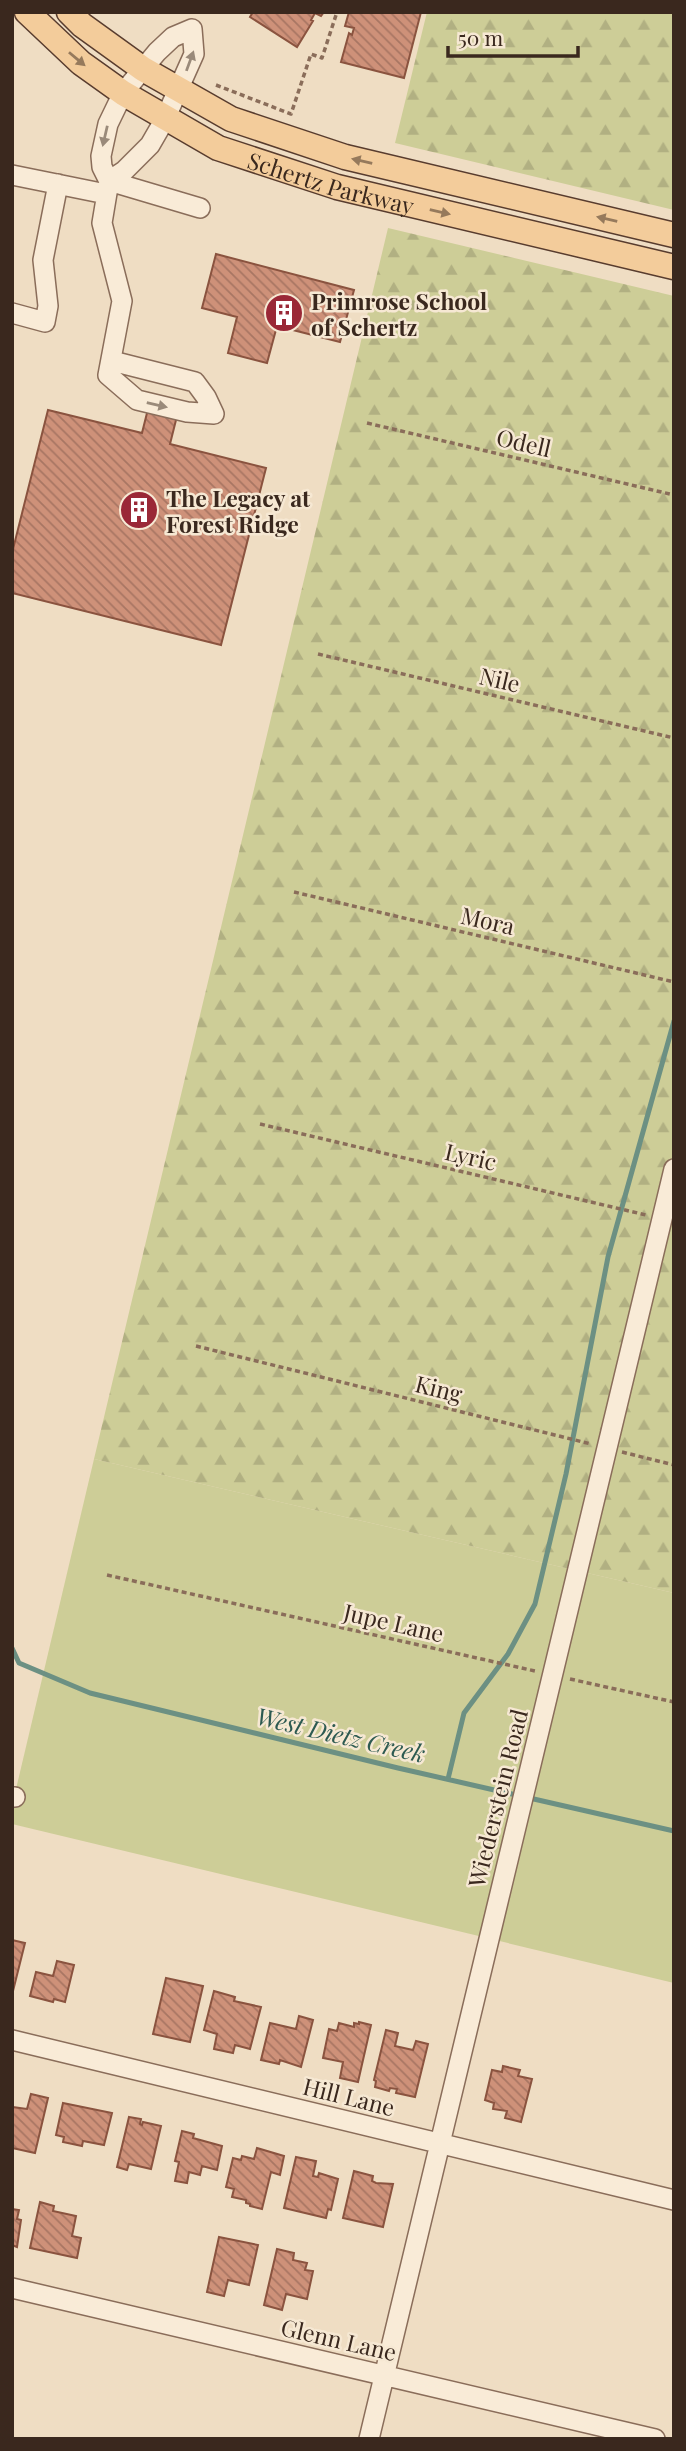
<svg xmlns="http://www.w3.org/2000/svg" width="686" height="2451" viewBox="0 0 686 2451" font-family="'Playfair Display',serif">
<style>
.green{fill:#cdcd97}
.forest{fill:url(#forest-firs)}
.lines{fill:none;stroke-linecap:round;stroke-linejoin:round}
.stream{stroke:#6c9083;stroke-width:5}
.building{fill:url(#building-back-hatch);stroke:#8a533f;stroke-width:2}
.minor-casing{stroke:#8a6d5a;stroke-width:22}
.major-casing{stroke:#583c2e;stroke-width:27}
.path{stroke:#8a6d5a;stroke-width:3.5;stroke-dasharray:5 3.5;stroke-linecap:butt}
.minor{stroke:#f9ebd7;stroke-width:19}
.major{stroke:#f3cc9b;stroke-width:24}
.oneway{fill:#967a5c}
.oneway2{fill:#9a8a7a}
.labels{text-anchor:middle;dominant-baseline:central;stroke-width:5;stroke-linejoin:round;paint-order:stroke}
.street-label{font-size:23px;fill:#3a281e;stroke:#f6e8d3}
.poi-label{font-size:23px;font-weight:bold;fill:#3a281e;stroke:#f6e8d3;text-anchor:start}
.water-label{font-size:24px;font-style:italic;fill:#2d5a51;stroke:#f6e8d3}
</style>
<defs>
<pattern id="forest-firs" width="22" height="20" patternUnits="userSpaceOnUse" patternTransform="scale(1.75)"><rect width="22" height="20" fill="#cdcd97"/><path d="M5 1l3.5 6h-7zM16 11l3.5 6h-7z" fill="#b1b082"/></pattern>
<pattern id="building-back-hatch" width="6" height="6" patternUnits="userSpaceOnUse" patternTransform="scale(1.75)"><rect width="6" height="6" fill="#ce9179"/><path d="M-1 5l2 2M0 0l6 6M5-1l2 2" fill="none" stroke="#a87663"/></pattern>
</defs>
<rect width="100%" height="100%" fill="#efddc3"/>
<path class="green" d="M94,1459L674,1593V1983L12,1824V1806Z"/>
<path class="forest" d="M427,12H674V210L395,143Z
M388,228L674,296V1593L94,1459Z"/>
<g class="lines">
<path class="stream" d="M12,1648L19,1663L90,1693L398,1768L674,1831
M448,1779L464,1713L508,1654L535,1604L566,1474L608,1257L674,1021"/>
</g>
<path class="building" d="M253,12H324L321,16L315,13L311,20L313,21L297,47L250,17Z
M349,12H421L404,78L341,62L349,33L352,35L354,28L345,26Z
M216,254L354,290L340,342L277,326L267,363L228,353L237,317L202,308Z
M149,405L178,412L170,444L266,468L221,645L12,593V553L48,410L142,433Z
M12,1940L25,1943L12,1995Z
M57,1961L74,1965L65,2002L54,1999L53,2002L30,1996L36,1972L53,1976Z
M166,1978L203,1986L190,2042L153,2034Z
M214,1991L235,1997L234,2001L261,2007L250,2049L235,2045L233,2053L214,2049L217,2034L204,2030Z
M299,2016L313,2020L301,2067L280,2060L279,2064L261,2060L270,2023L296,2029Z
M359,2022L371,2025L358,2082L340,2078L343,2062L323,2058L329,2029L337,2031L339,2023L354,2027V2023L359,2024Z
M386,2030L398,2033L395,2046L413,2050L416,2041L428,2044L415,2097L396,2093L397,2089L390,2088L389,2091L375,2087L376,2081L374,2080Z
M503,2066L520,2070L518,2076L532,2079L521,2122L505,2118L507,2111L493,2109L494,2103L485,2100L492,2070L502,2072Z
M31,2094L48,2098L35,2153L12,2148V2107L27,2109Z
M63,2103L112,2113L104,2145L83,2141L82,2146L63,2142L64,2137L56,2135Z
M129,2117L141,2119L140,2124L142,2125L143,2122L161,2126L151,2169L129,2164L127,2170L117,2167Z
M182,2131L194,2134L193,2138L222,2146L217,2170L202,2166L200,2175L189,2172L187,2183L175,2181L179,2162L175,2161Z
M257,2148L284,2156L280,2175L271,2172L262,2209L250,2206V2204L246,2203V2200L232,2197L234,2189L226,2187L233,2158L241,2160L242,2156L254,2159Z
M296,2157L316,2161L313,2176L318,2177L319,2173L338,2179L331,2210L328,2209L326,2218L284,2208Z
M354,2171L373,2176L372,2181L376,2183L393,2184L383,2227L343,2218Z
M40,2202L54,2206L53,2211L76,2216L72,2236L81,2238L77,2258L30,2248Z
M12,2209L19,2210L17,2219L21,2220L17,2247L12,2245Z
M219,2237L258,2245L249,2285L228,2280L224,2296L207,2292Z
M277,2249L294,2253L293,2260L307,2263L305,2270L313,2271L307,2299L286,2294L282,2310L264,2305Z"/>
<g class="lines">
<defs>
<path id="minor" d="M12,175L106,194
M109,181L124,171L150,145L165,119L194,54L192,29L173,37L157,52L123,93L108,124L101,156L102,167L109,181L102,223L122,301L108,375L137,400L187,412L214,414L206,397L195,382L112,361
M109,181L200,208
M12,313L45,322L48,306L43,260L58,184
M12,1797H15
M12,2040L674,2200
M12,2288L655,2439
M369,2439L674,1169"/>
<g id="major">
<path id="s1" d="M27,12L81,63L123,93L218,148L337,187L674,267"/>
<path d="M69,12L82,25L143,69L231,119L345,157L674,235"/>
</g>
</defs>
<use href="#minor" class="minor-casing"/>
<use href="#major" class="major-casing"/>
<path class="path" d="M216,85L291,114L311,54L322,58L337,12
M367,423L674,495
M318,654L674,738
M294,892L674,982
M260,1124L646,1215
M196,1346L591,1444
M622,1452L674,1465
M107,1575L535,1671
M570,1679L674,1702"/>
<use href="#minor" class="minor"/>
<use href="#major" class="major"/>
</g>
<defs><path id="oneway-solid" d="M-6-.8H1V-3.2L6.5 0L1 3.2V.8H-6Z" transform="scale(1.75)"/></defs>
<g class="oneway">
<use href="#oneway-solid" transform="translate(77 59) rotate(40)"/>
<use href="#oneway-solid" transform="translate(362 161) rotate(-167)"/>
<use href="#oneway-solid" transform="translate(440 212) rotate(13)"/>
<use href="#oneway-solid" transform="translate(607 219) rotate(-167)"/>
</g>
<g class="oneway2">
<use href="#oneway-solid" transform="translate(190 61) rotate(-70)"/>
<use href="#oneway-solid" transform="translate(105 136) rotate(103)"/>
<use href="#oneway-solid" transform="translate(157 405) rotate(13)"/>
</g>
<defs>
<symbol id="building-disc" viewBox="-11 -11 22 22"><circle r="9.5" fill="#9a2837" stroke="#f6e8d3"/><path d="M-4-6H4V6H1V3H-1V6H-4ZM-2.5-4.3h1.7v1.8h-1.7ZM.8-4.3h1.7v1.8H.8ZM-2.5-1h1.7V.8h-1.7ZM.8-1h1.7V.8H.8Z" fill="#fff"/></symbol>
</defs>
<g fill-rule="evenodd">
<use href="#building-disc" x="262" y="291" width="44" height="44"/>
<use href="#building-disc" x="117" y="488" width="44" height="44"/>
</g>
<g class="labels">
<g class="street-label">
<text stroke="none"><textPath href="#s1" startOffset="354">Schertz Parkway</textPath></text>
<text transform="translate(524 442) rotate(13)">Odell</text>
<text transform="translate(500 679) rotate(13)">Nile</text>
<text transform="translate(488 920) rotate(13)">Mora</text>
<text transform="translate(471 1156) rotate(13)">Lyric</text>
<text transform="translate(439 1388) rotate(14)">King</text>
<text transform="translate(394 1622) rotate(13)">Jupe Lane</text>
<text transform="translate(497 1798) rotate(-76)">Wiederstein Road</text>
<text transform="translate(349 2096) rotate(14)">Hill Lane</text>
<text transform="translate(339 2339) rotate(13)">Glenn Lane</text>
</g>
<g class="poi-label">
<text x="311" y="300">Primrose School<tspan x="311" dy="26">of Schertz</tspan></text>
<text x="166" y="497">The Legacy at<tspan x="166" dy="26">Forest Ridge</tspan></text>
</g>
<g class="water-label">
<text transform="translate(341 1734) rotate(13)">West Dietz Creek</text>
</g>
</g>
<rect width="686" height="2451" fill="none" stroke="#3a281e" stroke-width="28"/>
<path d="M448 46v10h130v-10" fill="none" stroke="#3a281e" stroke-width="3.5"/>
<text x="458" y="46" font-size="21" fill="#3a281e" stroke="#f6e8d3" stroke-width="5" paint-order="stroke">50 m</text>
</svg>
